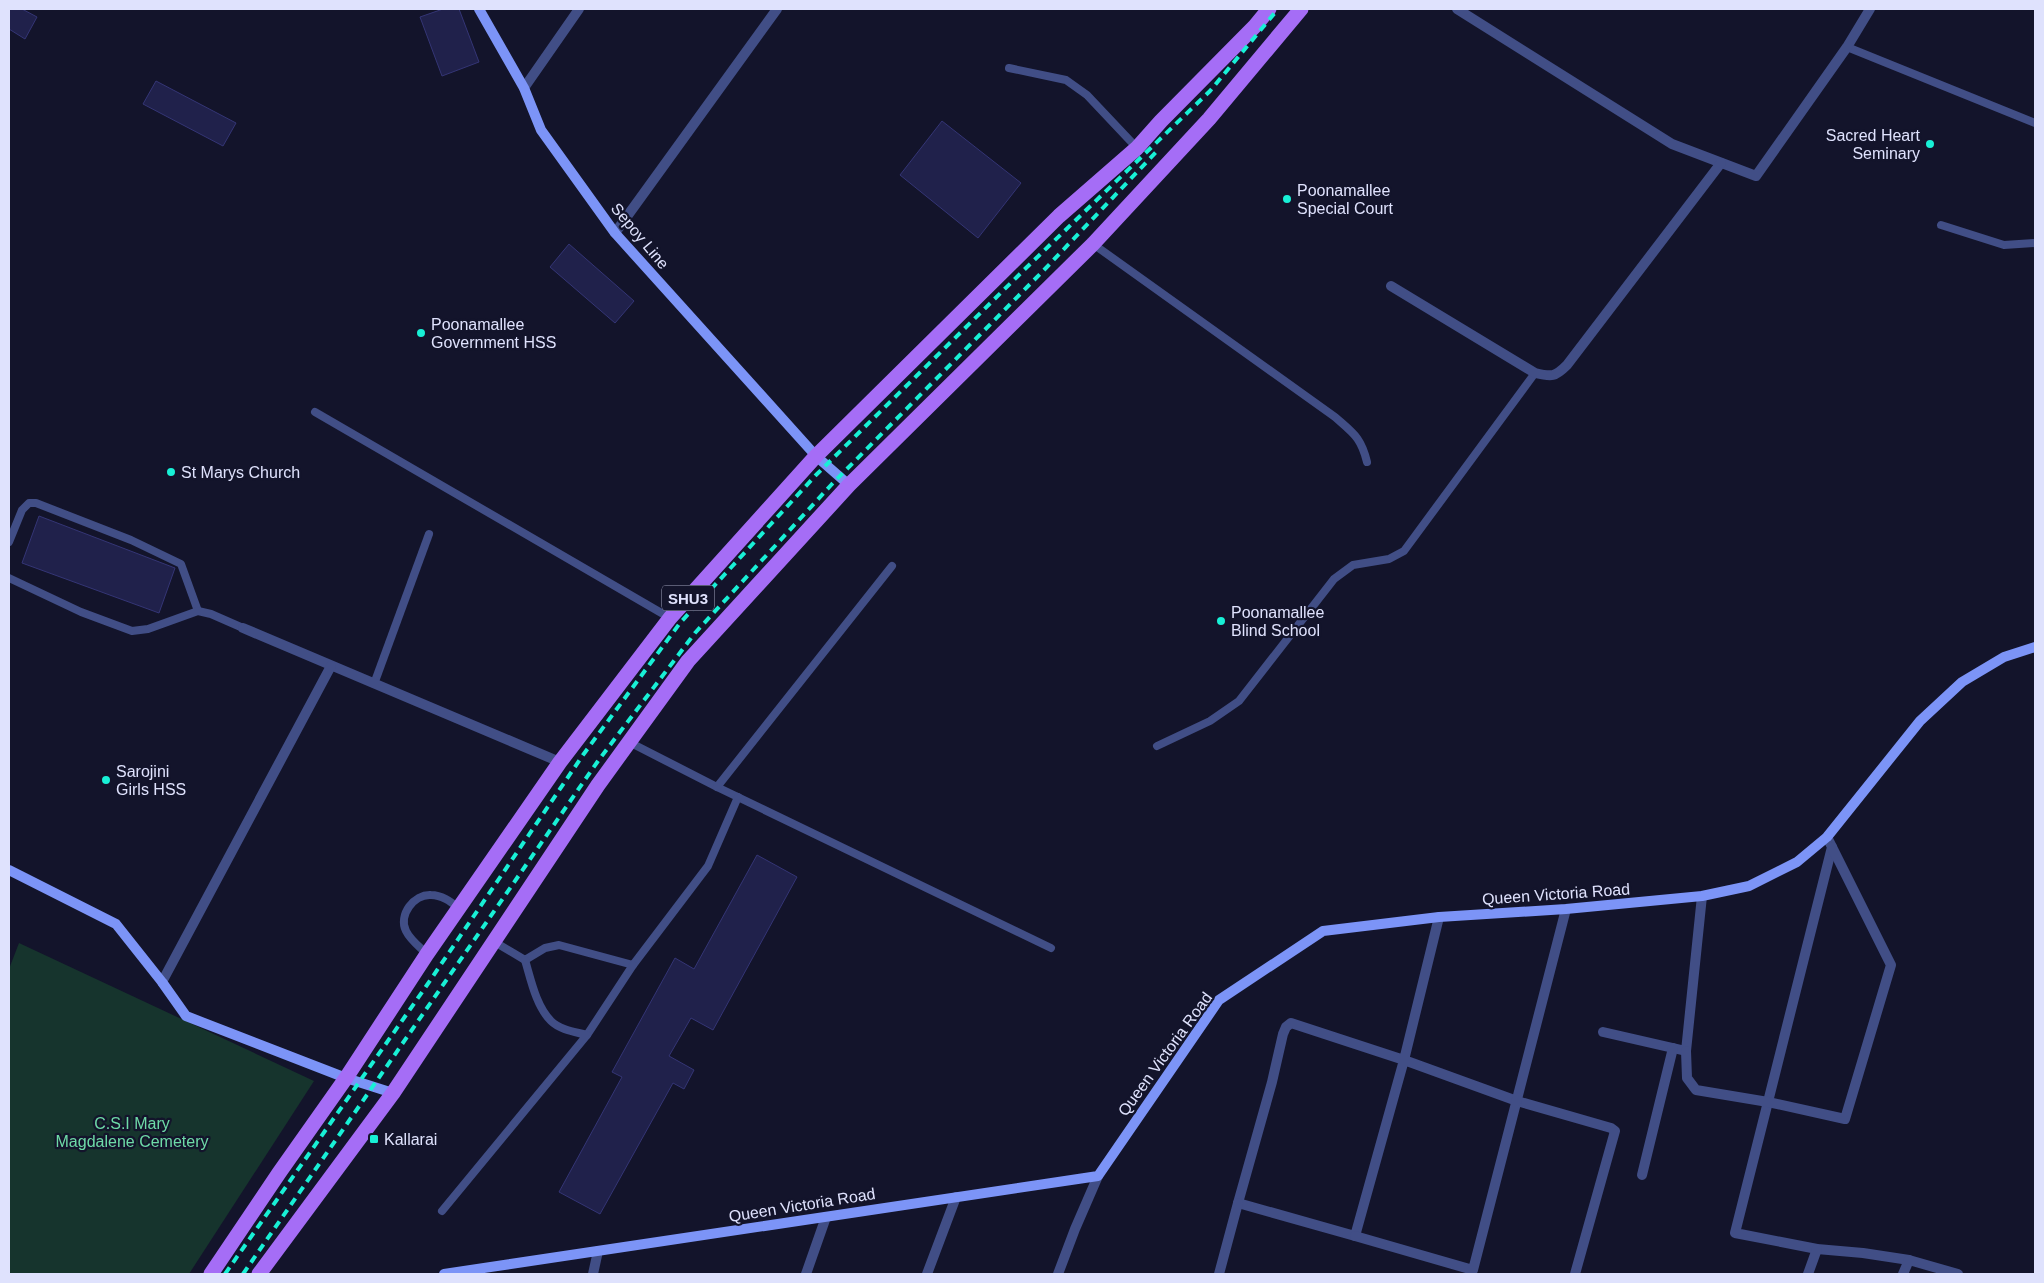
<svg xmlns="http://www.w3.org/2000/svg" width="2044" height="1283" viewBox="0 0 2044 1283" font-family="Helvetica,sans-serif">
	<rect width="100%" height="100%" fill="#13142b"/>
	<path fill="#16342d" d="M19 943 314 1081 189 1274H9V969Z"/>
	<g fill="#20214b" stroke="#343575">
		<path d="M9 9H22L37 17 25 39 9 29Z"/>
		<path d="M443 9H459L479 62 442 76 420 17Z"/>
		<path d="M156 81 236 123 223 146 143 104Z"/>
		<path d="M942 121 1021 183 978 238 900 175Z"/>
		<path d="M569 244 634 301 615 323 550 267Z"/>
		<path d="M39 516 175 568 159 613 22 563Z"/>
		<path d="M757 855 797 877 713 1030 691 1018 669 1056 694 1070 684 1089 673 1083 600 1214 559 1192 622 1077 612 1072 675 958 694 969Z"/>
	</g>
	<g fill="none" stroke-linecap="round" stroke-linejoin="round">
		<g stroke="#414e86" stroke-width="8">
			<path d="M1847 47 2035 123"/>
			<path d="M1009 68 1066 80 1087 95 1137 148"/>
			<path d="M1941 225 2004 245 2035 243"/>
			<path d="M1093 244 1335 417C1353 433 1361 437 1367 462"/>
			<path d="M315 412 670 618"/>
			<path d="M9 542 22 510 29 503H36L131 540 181 564 198 611"/>
			<path d="M9 578 81 612 132 631 148 629 198 611 211 614 243 628"/>
			<path d="M374 684 429 534"/>
			<path d="M629 742 717 787 1051 948"/>
			<path d="M1157 746 1210 721 1239 701 1334 579 1353 565 1389 559 1404 551 1535 373"/>
			<path d="M717 787 892 566"/>
			<path d="M493 941 525 960 545 948 559 945 633 965 708 866 738 797"/>
			<path d="M427 954C420 947 411 941 406 931 398 915 414 894 431 895 442 895 451 902 459 908"/>
			<path d="M587 1035 633 965"/>
			<path d="M442 1211 587 1035C576 1032 560 1030 551 1021 536 1006 531 980 525 960"/>
		</g>
		<g stroke="#414e86" stroke-width="10">
			<path d="M1457 9 1672 144 1756 176 1847 47 1870 9"/>
			<path d="M524 88 579 9"/>
			<path d="M615 233 777 9"/>
			<path d="M1391 286 1535 373C1552 377 1555 377 1567 365L1721 163"/>
			<path d="M243 628 560 762"/>
			<path d="M1827 837 1832 847 1735 1233 1817 1249 1863 1253 1909 1260"/>
			<path d="M1439 917 1404 1060 1355 1236 1238 1203 1272 1082 1283 1034 1286 1027 1291 1023 1404 1060 1517 1101 1611 1128 1615 1131 1575 1274"/>
			<path d="M162 982 331 666"/>
			<path d="M1603 1032 1686 1051 1702 896"/>
			<path d="M1686 1051 1687 1078 1696 1090 1768 1102 1845 1119 1891 965 1832 847"/>
			<path d="M1642 1175 1673 1048"/>
			<path d="M1355 1236 1473 1270 1566 909"/>
			<path d="M593 1274 598 1251"/>
			<path d="M806 1274 826 1217"/>
			<path d="M927 1274 956 1197"/>
			<path d="M1058 1274 1075 1229 1098 1176"/>
			<path d="M1219 1274 1238 1203"/>
			<path d="M1808 1274 1817 1249"/>
			<path d="M1903 1274 1909 1260 1958 1274"/>
		</g>
		<g stroke="#7c94f7" stroke-width="10">
			<path d="M479 9 524 88 541 130 615 233 816 456 849 485"/>
			<path d="M9 870 116 924 162 982 186 1016 346 1078 393 1093"/>
			<path d="M444 1274 1098 1176 1219 1000 1323 931 1439 917 1566 909 1702 896 1749 886 1797 862 1827 837 1920 721 1962 682 2004 657 2035 647"/>
		</g>
		<g stroke="#a56df6" stroke-width="15">
			<path d="M211 1274 279 1173 346 1078 427 954 560 762 670 618 816 456 1059 216 1137 148 1161 121 1255 26 1269 9"/>
			<path d="M259 1274 393 1093 598 785 688 661 849 485 1093 244 1209 119 1301 9"/>
		</g>
		<g stroke="#18f0d6" stroke-width="4" stroke-dasharray="8 6" stroke-linecap="butt">
			<path d="M225 1274 427 985 583 755 680 623 816 475 1026 268 1210 91 1278 9"/>
			<path d="M243 1274 598 761 695 633 832 484 1044 270 1158 150"/>
		</g>
	</g>
	<g fill="#18f0d6" stroke="#13142b" stroke-width="2">
		<circle cx="1930" cy="144" r="5"/>
		<circle cx="1287" cy="199" r="5"/>
		<circle cx="421" cy="333" r="5"/>
		<circle cx="171" cy="472" r="5"/>
		<circle cx="1221" cy="621" r="5"/>
		<circle cx="106" cy="780" r="5"/>
		<rect x="369" y="1134" width="10" height="10" rx="2.5"/>
	</g>
	<g text-anchor="middle" dominant-baseline="central" stroke-width="4.5" stroke-linejoin="round" paint-order="stroke">
		<rect fill="#13142b" stroke="#a2a4be" stroke-width="1" x="662" y="585.5" width="52" height="25" rx="4"/>
		<g font-size="15" font-weight="bold" fill="#dfe2fd">
			<text x="688" y="598">SHU3</text>
		</g>
		<g font-size="16" fill="#dfe2fd" stroke="#13142b" text-anchor="start">
			<text x="1920" y="135" text-anchor="end">Sacred Heart<tspan x="1920" dy="18">Seminary</tspan></text>
			<text x="1297" y="190">Poonamallee<tspan x="1297" dy="18">Special Court</tspan></text>
			<text x="431" y="324">Poonamallee<tspan x="431" dy="18">Government HSS</tspan></text>
			<text x="181" y="472">St Marys Church</text>
			<text x="1231" y="612">Poonamallee<tspan x="1231" dy="18">Blind School</tspan></text>
			<text x="116" y="771">Sarojini<tspan x="116" dy="18">Girls HSS</tspan></text>
			<text x="384" y="1139">Kallarai</text>
		</g>
		<g font-size="16" fill="#dfe2fd" stroke="#13142b">
			<text transform="translate(640 236) rotate(50)">Sepoy Line</text>
			<text transform="translate(1556 894) rotate(-4)">Queen Victoria Road</text>
			<text transform="translate(1165 1054) rotate(-54)">Queen Victoria Road</text>
			<text transform="translate(802 1205) rotate(-9)">Queen Victoria Road</text>
		</g>
		<g font-size="16" fill="#6edaa7" stroke="#13142b">
			<text x="132" y="1123">C.S.I Mary<tspan x="132" dy="18">Magdalene Cemetery</tspan></text>
		</g>
	</g>
	<rect width="2044" height="1283" fill="none" stroke="#dfe2fd" stroke-width="20"/>
</svg>
